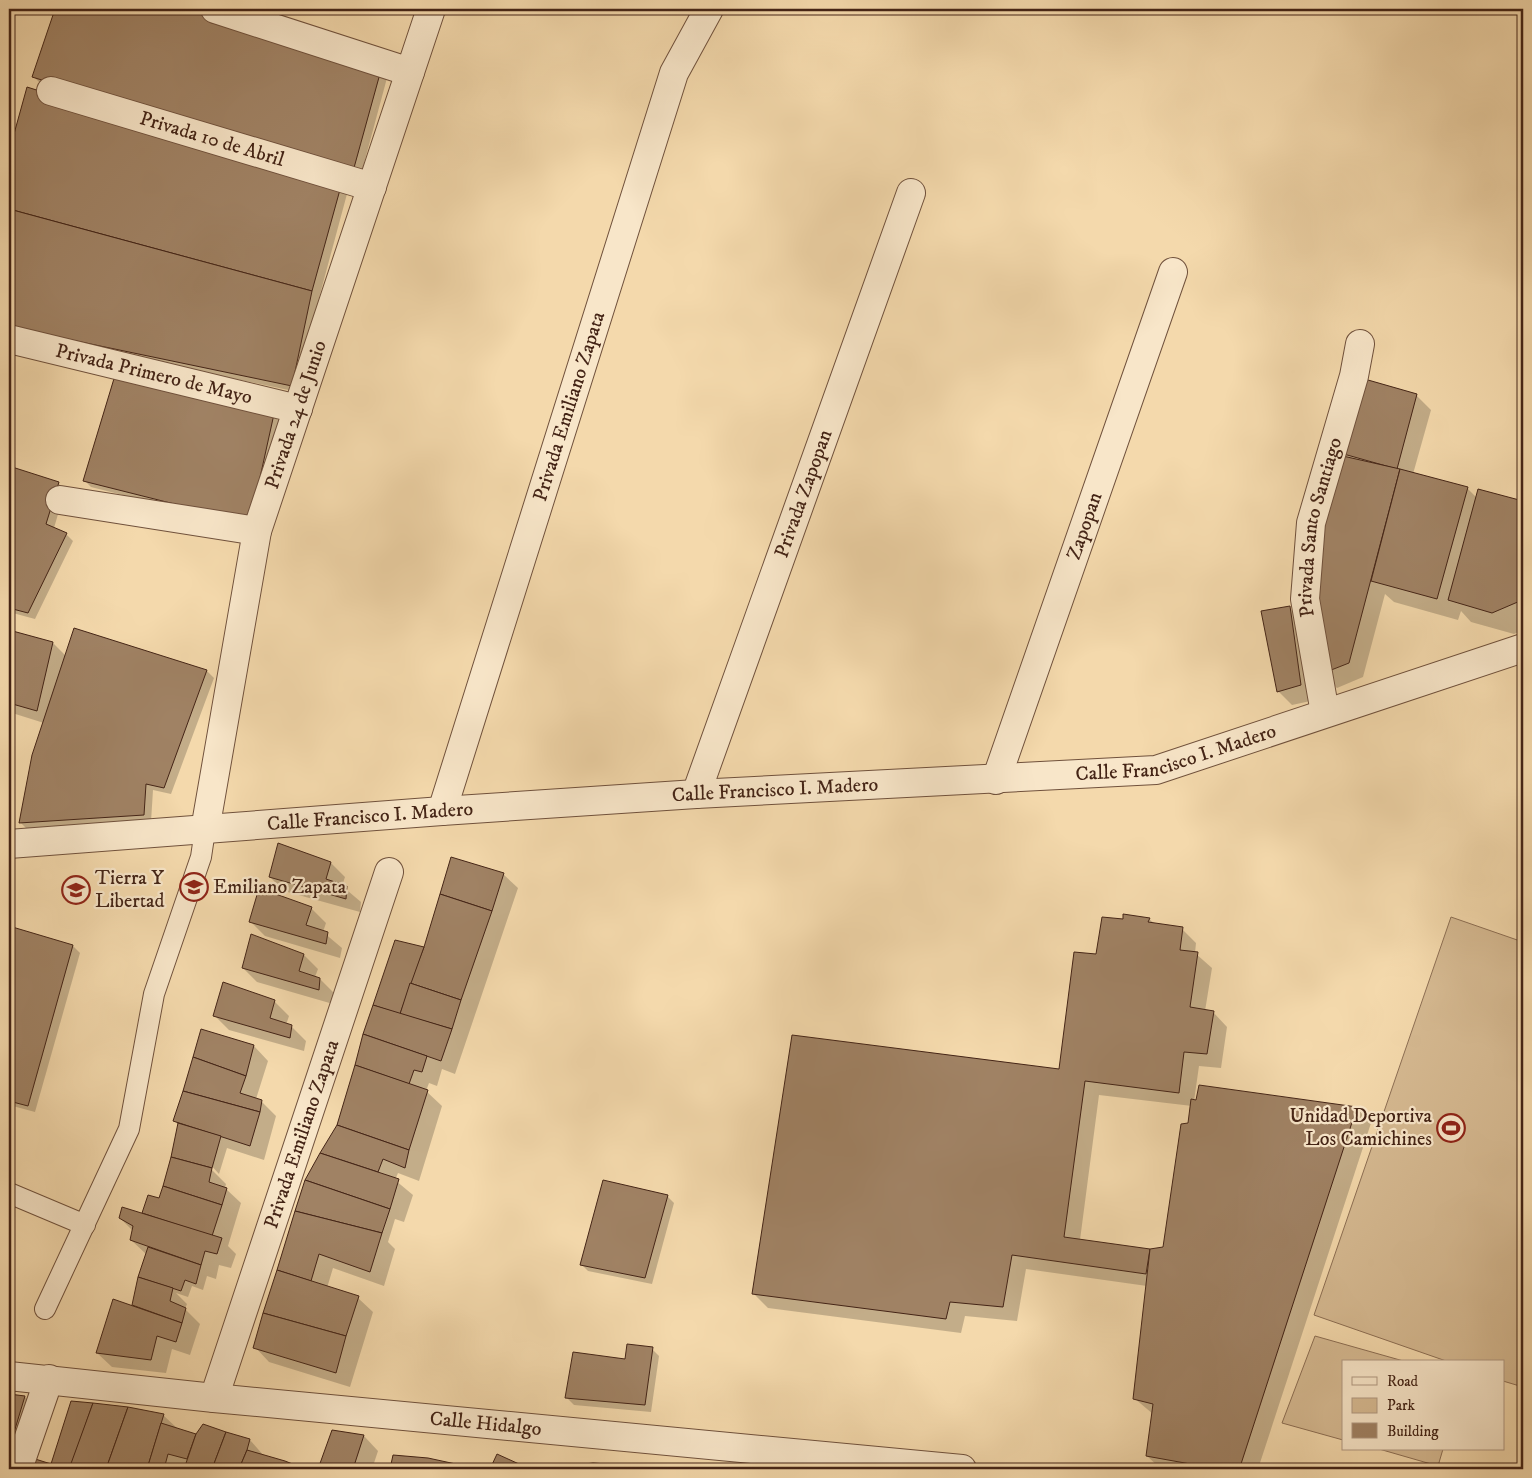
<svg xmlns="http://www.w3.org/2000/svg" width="1532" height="1478" viewBox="0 0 1532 1478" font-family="'IM FELL DW Pica',serif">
	<rect width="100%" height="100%" fill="#f4d9ac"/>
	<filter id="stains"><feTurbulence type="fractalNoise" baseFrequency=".004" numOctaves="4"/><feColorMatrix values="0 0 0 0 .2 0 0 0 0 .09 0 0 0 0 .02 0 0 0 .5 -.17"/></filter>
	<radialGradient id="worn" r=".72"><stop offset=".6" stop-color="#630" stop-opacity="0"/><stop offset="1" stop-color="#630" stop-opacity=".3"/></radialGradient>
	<g fill="#d6ba92" stroke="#8d6f54">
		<path d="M1451 917 1523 942V1387L1503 1381V1362H1449L1314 1315Z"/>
		<path d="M1315 1336 1407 1362H1343V1440L1282 1423Z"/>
		<path d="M1379 1449H1443L1438 1466Z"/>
	</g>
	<g fill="#0003" fill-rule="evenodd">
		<path d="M56 9H180L380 72 387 78 359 182 41 84 34 77Z"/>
		<path d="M28 89 340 187 347 194 319 298 298 392 9 332V156Z"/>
		<path d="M1416 395 1431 410 1413 474 1467 488 1477 498 1479 491 1523 503V630L1514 634 1471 622 1461 611 1458 620 1394 602 1385 594 1363 677 1337 688 1322 674 1335 455Z"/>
		<path d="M273 415 280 422 257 529 91 487 84 480Z"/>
		<path d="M9 467 58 483 65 490 54 528 66 534 73 541 35 619 9 612Z"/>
		<path d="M1289 607 1304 622 1315 700 1292 705 1278 691Z"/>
		<path d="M75 629 207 671 214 678 171 794 153 790 151 822 27 829 20 822 44 723 9 712V631L53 643 66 656Z"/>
		<path d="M279 844 331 863 345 877 342 886 361 902 360 912 284 891 270 877Z"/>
		<path d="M503 874 518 888 455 1074 442 1069 437 1086 429 1083 426 1091 442 1106 419 1181 398 1173 395 1180 413 1195 404 1222 395 1219 388 1242 395 1249 384 1286 333 1268 327 1288 358 1298 373 1312 350 1387 269 1362 255 1347 306 1181 338 1125 426 949Z"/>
		<path d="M311 908 326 923 323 932 342 948 340 958 265 936 251 922Z"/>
		<path d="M1149 919 1155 924 1182 929 1196 943 1195 953 1212 968 1205 1011 1213 1012 1227 1027 1221 1068 1199 1066 1194 1101H1197L1200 1086 1357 1108 1371 1123 1258 1469H1161L1147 1456 1153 1414 1134 1398 1147 1286 1026 1269 1017 1321 965 1316 961 1333 768 1308 753 1293 1060 1071 1097 955 1124 920ZM1099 1095 1192 1106 1164 1248 1150 1250 1080 1240Z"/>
		<path d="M9 928 73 946 80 953 35 1112 9 1105Z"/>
		<path d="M304 955 318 969 315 977 320 979 334 993 333 1004 257 982 243 968Z"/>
		<path d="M224 983 275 1002 289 1016 286 1025 291 1026 306 1041 304 1051 229 1030 214 1015Z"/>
		<path d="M202 1030 254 1046 268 1061 256 1099 261 1101 276 1116 264 1160 227 1148 219 1174 209 1163 207 1165 226 1184 225 1188 241 1203 228 1246 236 1254 231 1268 219 1265 216 1279 207 1276 203 1290 192 1286 188 1297 176 1293 187 1304 185 1309 200 1324 190 1355 172 1349 166 1373 112 1367 97 1353 133 1307 146 1254 131 1240 133 1231 120 1218 143 1215 149 1197 160 1200 179 1125 174 1121ZM190 1125 205 1132 190 1128Z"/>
		<path d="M667 1196 674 1203 652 1284 588 1271 581 1264Z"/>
		<path d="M652 1349 659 1356 651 1412 574 1405 567 1398 626 1361Z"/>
		<path d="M9 1395 25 1397 39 1411 9 1464Z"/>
		<path d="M72 1402 163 1415 178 1429 197 1436 250 1440 264 1456 301 1469H26L52 1465Z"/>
		<path d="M333 1431 364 1436 378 1451 372 1469H320Z"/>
		<path d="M394 1457 464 1467 466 1469H392Z"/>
		<path d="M593 1465 650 1469H651H555Z"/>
	</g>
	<g fill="#a08264" stroke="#442416">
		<path d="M55 9H184L381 70 352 175 32 77Z"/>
		<path d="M27 87 341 186 312 291 9 209V152Z"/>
		<path d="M9 209 312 291 292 386 9 327Z"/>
		<path d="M116 372 274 414 250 523 83 481Z"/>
		<path d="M1354 376 1417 394 1397 469 1333 451Z"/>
		<path d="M1334 454 1400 469 1349 663 1321 674 1315 548Z"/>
		<path d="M9 466 59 482 46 524 67 533 28 613 9 608Z"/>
		<path d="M1400 469 1468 487 1437 599 1371 581Z"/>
		<path d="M1478 489 1523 501V590L1520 601 1492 613 1448 600Z"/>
		<path d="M1290 606 1301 685 1277 692 1261 611Z"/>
		<path d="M74 628 207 670 164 788 146 784 144 815 19 823 32 755Z"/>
		<path d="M9 630 53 642 37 711 9 703Z"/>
		<path d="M278 843 331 862 326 879 347 886 346 899 269 877Z"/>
		<path d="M451 857 504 873 492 911 440 894Z"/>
		<path d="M259 888 312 907 306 925 328 932 326 944 249 922Z"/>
		<path d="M440 894 492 911 461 1000 410 983 424 947Z"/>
		<path d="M1123 914 1150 918 1148 922 1183 927 1180 950 1198 952 1190 1007 1214 1011 1207 1054 1184 1052 1179 1093 1085 1081 1064 1237 1150 1249 1146 1274 1012 1255 1003 1307 950 1302 946 1319 752 1294 792 1035 1059 1069 1074 952 1096 954 1102 917 1123 919Z"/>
		<path d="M9 926 73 945 28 1106 9 1101Z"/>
		<path d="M251 934 304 954 299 971 320 978 319 990 242 968Z"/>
		<path d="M395 940 424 947 400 1014 373 1005Z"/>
		<path d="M223 982 275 1000 270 1018 292 1025 290 1038 213 1016Z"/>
		<path d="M410 983 461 1000 452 1029 400 1014Z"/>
		<path d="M373 1005 452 1029 441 1061 363 1034Z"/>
		<path d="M201 1029 254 1045 246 1076 193 1057Z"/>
		<path d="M363 1034 427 1056 422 1072 414 1070 409 1084 355 1065Z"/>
		<path d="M193 1057 246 1076 240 1093 262 1100 260 1112 183 1091Z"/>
		<path d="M355 1065 428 1090 409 1150 337 1125Z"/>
		<path d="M1199 1085 1357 1107 1240 1467 1196 1465 1146 1456 1153 1404 1133 1399 1150 1249 1163 1247 1181 1124 1188 1123 1191 1099 1196 1100Z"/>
		<path d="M183 1091 260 1112 250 1146 173 1121Z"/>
		<path d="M178 1123 221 1136 212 1168 171 1157Z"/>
		<path d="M337 1125 409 1150 405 1168 383 1159 378 1172 320 1153Z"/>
		<path d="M320 1153 399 1179 390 1209 305 1180Z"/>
		<path d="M171 1157 212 1168 209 1182 227 1188 222 1205 163 1186Z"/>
		<path d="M305 1180 390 1209 382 1233 295 1211Z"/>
		<path d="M603 1180 668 1195 645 1278 580 1265Z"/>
		<path d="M163 1186 222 1205 212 1236 142 1213 148 1195 159 1198Z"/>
		<path d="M122 1207 222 1238 217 1254 205 1251 201 1265 130 1240 133 1226 119 1218Z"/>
		<path d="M295 1211 382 1233 370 1272 319 1254 311 1281 277 1270Z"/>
		<path d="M148 1247 201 1265 196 1284 185 1280 181 1291 138 1277Z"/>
		<path d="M277 1270 359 1296 346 1336 263 1313Z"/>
		<path d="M138 1277 173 1288 170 1301 186 1308 182 1323 132 1305Z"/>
		<path d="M113 1299 182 1323 176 1342 157 1336 151 1360 96 1353Z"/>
		<path d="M263 1313 346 1336 336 1373 253 1348Z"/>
		<path d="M627 1344 653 1347 645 1405 565 1398 573 1352 625 1359Z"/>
		<path d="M9 1394 25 1396 9 1449Z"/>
		<path d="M71 1401 93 1403 70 1469 51 1464Z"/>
		<path d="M93 1403 128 1407 106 1469H69Z"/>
		<path d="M128 1407 164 1414 147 1469H106Z"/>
		<path d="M161 1423 196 1434 187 1459 168 1454 164 1469H147Z"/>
		<path d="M203 1424 226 1432 212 1469H184L196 1434Z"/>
		<path d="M332 1430 364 1435 353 1469H318Z"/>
		<path d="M226 1432 250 1439 247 1450 239 1469H212Z"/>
		<path d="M247 1450 285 1461 305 1469H239Z"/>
		<path d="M497 1454 530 1469H490Z"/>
		<path d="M393 1455 428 1458 465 1466 464 1469H390Z"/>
		<path d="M29 1457 51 1464 70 1469H24Z"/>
		<path d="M593 1463 650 1467V1469H591Z"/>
		<path d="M593 1463 591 1469H545Z"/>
	</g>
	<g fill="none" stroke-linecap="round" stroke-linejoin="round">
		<defs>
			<g id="service">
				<path d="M9 1193 85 1225"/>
				<path d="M45 1309 129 1129 154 994 201 857 205 830"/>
			</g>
			<g id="minor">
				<path d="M215 9 410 72"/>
				<path id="s1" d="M51 91 372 187"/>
				<path id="s2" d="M9 339 298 409"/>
				<path d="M60 500 257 531"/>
				<path id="s3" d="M1325 713 1305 599 1311 523 1354 376 1360 344"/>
				<path id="s4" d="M996 780 1173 272"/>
				<path id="s5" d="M696 794 911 193"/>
				<path id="s6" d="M442 811 674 73 709 9"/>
				<path id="s7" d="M205 830 257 531 431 9"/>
				<path id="s8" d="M9 844 442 811 696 794 1156 770 1523 648"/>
				<path id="s9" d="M9 1376 214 1398 962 1469"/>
				<path id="s10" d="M214 1398 389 872"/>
				<path d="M18 1469 49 1379"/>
			</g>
		</defs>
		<use href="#service" stroke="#70513c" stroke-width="22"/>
		<use href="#minor" stroke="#70513c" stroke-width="30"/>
		<use href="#service" stroke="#f8e6c9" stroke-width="20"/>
		<use href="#minor" stroke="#f8e6c9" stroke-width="28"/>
	</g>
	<defs>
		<symbol id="school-ring" viewBox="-11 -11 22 22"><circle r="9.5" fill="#f8e6c9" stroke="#8f2418" stroke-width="1.5"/><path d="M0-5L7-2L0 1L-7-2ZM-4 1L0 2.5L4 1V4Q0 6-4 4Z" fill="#8f2418"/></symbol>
		<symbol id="stadium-ring" viewBox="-11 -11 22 22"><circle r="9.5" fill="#f8e6c9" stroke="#8f2418" stroke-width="1.5"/><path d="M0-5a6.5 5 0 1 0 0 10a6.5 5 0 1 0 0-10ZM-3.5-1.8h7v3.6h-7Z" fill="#8f2418"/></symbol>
	</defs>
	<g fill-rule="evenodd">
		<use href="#school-ring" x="178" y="871" width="32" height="32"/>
		<use href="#school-ring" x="60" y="874" width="32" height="32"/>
		<use href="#stadium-ring" x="1435" y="1112" width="32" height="32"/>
	</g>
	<g text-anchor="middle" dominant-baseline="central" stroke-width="4.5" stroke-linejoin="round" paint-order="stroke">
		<g font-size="20" fill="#442416" stroke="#f8e6c9">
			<text stroke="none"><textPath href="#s1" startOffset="168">Privada 10 de Abril</textPath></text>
			<text stroke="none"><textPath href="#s2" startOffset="149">Privada Primero de Mayo</textPath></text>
			<text stroke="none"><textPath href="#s6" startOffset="424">Privada Emiliano Zapata</textPath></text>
			<text stroke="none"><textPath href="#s7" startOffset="426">Privada 24 de Junio</textPath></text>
			<text stroke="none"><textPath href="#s5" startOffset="319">Privada Zapopan</textPath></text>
			<text stroke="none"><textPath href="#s4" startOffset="269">Zapopan</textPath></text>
			<text stroke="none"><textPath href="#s3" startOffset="189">Privada Santo Santiago</textPath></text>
			<text stroke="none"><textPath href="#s8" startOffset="1172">Calle Francisco I. Madero</textPath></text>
			<text stroke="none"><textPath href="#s8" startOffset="768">Calle Francisco I. Madero</textPath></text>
			<text stroke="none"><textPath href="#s8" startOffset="362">Calle Francisco I. Madero</textPath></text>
			<text stroke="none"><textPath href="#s10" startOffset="278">Privada Emiliano Zapata</textPath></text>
			<text stroke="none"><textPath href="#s9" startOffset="479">Calle Hidalgo</textPath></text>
		</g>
		<g font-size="20" fill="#442416" stroke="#f8e6c9" text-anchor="start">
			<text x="95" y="878">Tierra Y<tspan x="95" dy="23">Libertad</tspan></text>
			<text x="213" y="887">Emiliano Zapata</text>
			<text x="1432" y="1116" text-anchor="end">Unidad Deportiva<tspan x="1432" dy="23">Los Camichines</tspan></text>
		</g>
	</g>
	<rect width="1532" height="1478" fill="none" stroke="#f4d9ac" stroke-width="30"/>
	<rect x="10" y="10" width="1512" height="1458" fill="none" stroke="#442416" stroke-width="2.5"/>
	<rect x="15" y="15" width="1502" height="1448" fill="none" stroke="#442416"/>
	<rect x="1342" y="1360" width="162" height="90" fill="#f8e6c9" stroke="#b09881"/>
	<rect x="1352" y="1377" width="25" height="8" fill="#f8e6c9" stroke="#b09881"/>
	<text x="1387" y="1386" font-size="15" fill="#442416">Road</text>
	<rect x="1352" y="1398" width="25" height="15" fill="#d6ba92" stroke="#b09881"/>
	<text x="1387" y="1410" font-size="15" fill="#442416">Park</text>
	<rect x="1352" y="1423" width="25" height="15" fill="#a08264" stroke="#b09881"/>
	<text x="1387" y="1436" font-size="15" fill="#442416">Building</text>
	<rect width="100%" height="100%" filter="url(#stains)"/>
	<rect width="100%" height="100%" fill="url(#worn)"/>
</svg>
